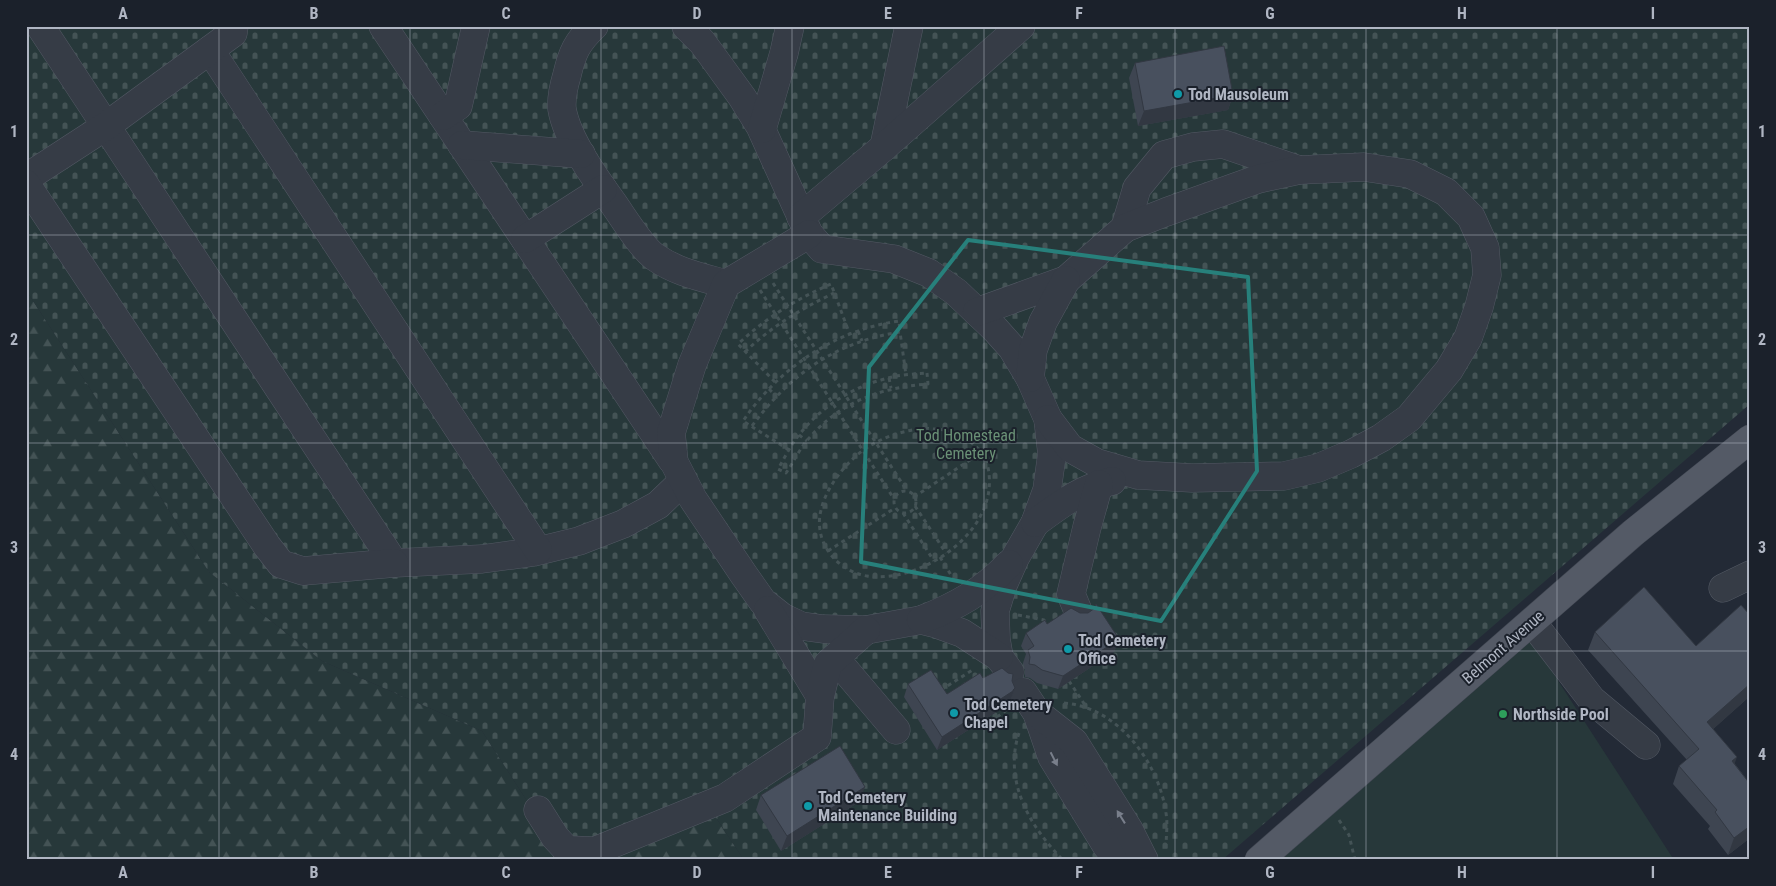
<svg xmlns="http://www.w3.org/2000/svg" width="1776" height="886" viewBox="0 0 1776 886" font-family="'Roboto Condensed',sans-serif">
	<defs>
		<pattern id="forest-firs" width="22" height="20" patternUnits="userSpaceOnUse" patternTransform="scale(1.25)"><rect width="22" height="20" fill="#27383a"/><path d="M5 1l3.5 6h-7zM16 11l3.5 6h-7z" fill="#445355"/></pattern>
		<pattern id="cemetery-stones" width="16" height="16" patternUnits="userSpaceOnUse" patternTransform="scale(1.25)"><rect width="16" height="16" fill="#27383a"/><path d="M2 7V4a2 2 0 0 1 4 0v3zM10 15v-3a2 2 0 0 1 4 0v3z" fill="#445355"/></pattern>
	</defs>
	<rect width="100%" height="100%" fill="#232a36"/>
	<g fill="url(#forest-firs)">
		<path d="M26 290 209 572 322 661 482 731 565 860H26Z"/>
		<path d="M703 798 744 860H586Z"/>
	</g>
	<path fill="url(#cemetery-stones)" d="M26 26H1750V404L1222 860H744L703 798 565 860 482 731 322 661 209 572 26 290Z"/>
	<path fill="#27383a" d="M1524 628 1674 860H1259Z"/>
	<g fill="none" stroke-linecap="round" stroke-linejoin="round">
		<defs>
			<g id="minor">
				<path d="M40 26 394 563 482 559 534 552 579 541 623 524 658 505 683 481"/>
				<path d="M383 26 672 460"/>
				<path d="M594 26C577 42 572 53 567 75 564 85 561 98 562 109 567 139 595 178 613 203 623 217 641 247 655 257 676 272 701 277 726 284"/>
				<path d="M686 26 702 42 713 57 742 97 760 126 809 234 822 249 894 259 929 273 956 292 995 329 1012 348 1030 378 1048 419 1052 454 1047 490 1035 523 1015 558 1003 585 995 611 996 639 999 657 1010 672"/>
				<path d="M210 50 538 550"/>
				<path d="M443 116 458 106 476 26"/>
				<path d="M762 129 784 53 790 26"/>
				<path d="M462 145 581 154"/>
				<path d="M884 147 909 26"/>
				<path d="M26 178 106 126 233 33 234 26"/>
				<path d="M26 184 267 546 281 564 303 571 394 563"/>
				<path d="M801 217 884 147 1021 26"/>
				<path d="M1125 228 1137 188 1164 155 1193 147 1223 144 1299 170"/>
				<path d="M809 234 726 284 692 365 671 433 674 462 693 499 744 575 763 602 782 617 801 626 823 629 866 630 921 620 937 624 962 633 999 657"/>
				<path d="M525 239 603 189"/>
				<path d="M977 312 1066 280 1125 228 1166 212 1258 179 1299 170 1364 167 1410 174 1446 192 1471 217 1485 248 1487 275 1479 307 1468 338 1449 370 1409 418 1381 438 1351 454 1318 468 1284 476 1192 478 1138 475 1097 463 1070 448 1048 419"/>
				<path d="M1030 378 1033 350 1043 322 1066 280"/>
				<path d="M1035 523C1061 504 1080 489 1112 481"/>
				<path d="M1723 588 1750 575"/>
				<path d="M768 610 820 696"/>
				<path d="M1078 611 1071 594 1087 527 1099 484"/>
				<path d="M921 620C957 606 982 592 1009 564"/>
				<path d="M1532 622 1592 700 1646 745"/>
				<path d="M835 658 896 730"/>
				<path d="M1023 692 1037 713 1052 757 1106 845 1118 860"/>
				<path d="M1037 713 1074 742 1129 830 1144 860"/>
				<path d="M538 810 555 837 567 850 595 851 725 798 817 737 820 696 828 664 866 630"/>
			</g>
			<path id="major" d="M1259 860 1633 533 1750 439"/>
		</defs>
		<use href="#minor" stroke="#535964" stroke-width="29"/>
		<use href="#major" stroke="#3f4550" stroke-width="29"/>
		<g stroke="#445356" stroke-width="3" stroke-dasharray="4 4" stroke-linecap="butt">
			<path d="M773 283 907 491"/>
			<path d="M760 290 894 499"/>
			<path d="M858 331 862 341"/>
			<path d="M745 352C772 326 801 309 834 293"/>
			<path d="M927 373 928 384C878 388 837 403 805 443 798 452 793 463 786 473L778 469C784 459 789 448 796 439 816 411 848 389 881 380 896 375 912 374 927 373Z"/>
			<path d="M889 378 891 388"/>
			<path d="M775 382 738 344C766 318 796 299 831 284L850 335"/>
			<path d="M769 389 776 396"/>
			<path d="M752 426C790 374 836 342 900 332L906 375"/>
			<path d="M925 428C931 429 938 429 944 430 955 431 966 438 974 445 984 452 988 463 989 474 996 533 921 584 867 576 836 571 813 541 821 510 826 488 844 465 862 451 882 437 901 431 925 428Z"/>
			<path d="M799 435 807 441"/>
			<path d="M789 450 743 421C779 368 835 330 899 321L900 332"/>
			<circle cx="905" cy="502" r="11"/>
			<path d="M914 497 982 452"/>
			<path d="M915 506 946 553"/>
			<path d="M903 513 934 561"/>
			<path d="M828 551 895 508"/>
			<path d="M940 557 954 580"/>
			<path d="M1018 615 1044 620 1046 624"/>
			<path d="M1069 681 1087 708"/>
			<path d="M941 690 974 669"/>
			<path d="M1064 703C1118 707 1159 763 1166 813 1168 825 1166 836 1166 848"/>
			<path d="M997 717 1008 709"/>
			<path d="M1019 733C1003 781 1030 827 1063 860"/>
			<path d="M1339 820 1349 835 1355 860"/>
		</g>
		<use href="#minor" stroke="#363c46" stroke-width="28"/>
		<use href="#major" stroke="#545a66" stroke-width="28"/>
	</g>
	<g fill="#3e4551">
		<path d="M1135 63 1233 95 1228 110 1138 126 1129 78Z"/>
		<path d="M1750 615V696L1713 729 1735 764 1750 784V838L1728 855 1708 829 1710 826 1673 784 1679 766 1687 760 1588 650 1595 632 1696 646Z"/>
		<path d="M1047 624 1119 639 1114 652 1058 689 1037 683 1030 678 1025 677V670L1023 663 1026 654 1021 646 1026 633Z"/>
		<path d="M1008 673 1012 681 1015 688 1009 704 937 750 904 697 908 684 947 694 983 678Z"/>
		<path d="M761 795 859 802 781 851 756 810Z"/>
	</g>
	<g fill="#323842">
		<path d="M1233 95 1228 110 1138 126 1144 111Z"/>
		<path d="M1119 639 1114 652 1058 689 1063 676Z"/>
		<path d="M1750 684V696L1701 740 1707 722Z"/>
		<path d="M1015 688 1009 704 937 750 942 737Z"/>
		<path d="M1737 757 1731 774 1732 761Z"/>
		<path d="M865 787 859 802 781 851 787 836Z"/>
		<path d="M1750 826V838L1728 855 1734 838Z"/>
	</g>
	<g fill="#48505e" stroke="#323842">
		<path d="M1224 46 1233 95 1144 111 1135 63Z"/>
		<path d="M1644 587 1696 646 1741 605 1750 615V684L1707 722 1737 757 1732 761 1750 784V826L1734 838 1715 812 1717 810 1679 766 1699 749 1595 632Z"/>
		<path d="M1096 604 1119 639 1063 676 1042 670 1035 665 1029 664 1030 657 1028 650 1034 646 1026 633 1045 620 1047 624 1071 608 1080 613H1088L1095 608Z"/>
		<path d="M1002 668 1008 673 1013 674 1012 681 1015 688 1013 690V691L942 737 908 684 931 670 947 694 980 673 983 678Z"/>
		<path d="M840 746 865 787 787 836 761 795Z"/>
	</g>
	<defs><path id="oneway-solid" d="M-6-.8H1V-3.2L6.5 0L1 3.2V.8H-6Z" transform="scale(1.25)"/></defs>
	<g fill="#797f8b">
		<use href="#oneway-solid" transform="translate(1054 759) rotate(63)"/>
		<use href="#oneway-solid" transform="translate(1121 817) rotate(-122)"/>
	</g>
	<path fill="none" stroke="#27807b" stroke-width="4" stroke-linejoin="round" d="M968 240 1248 277 1257 471 1161 621 861 562 869 367Z"/>
	<path fill="none" stroke="#b0b6c3" stroke-width="1" stroke-opacity="0.55" d="M219 26V860M410 26V860M601 26V860M792 26V860M984 26V860M1175 26V860M1366 26V860M1557 26V860M26 235H1750M26 443H1750M26 651H1750"/>
	<g fill="#0f9aa8" stroke="#1b212b" stroke-width="2">
		<circle cx="1178" cy="94" r="5"/>
		<circle cx="1068" cy="649" r="5"/>
		<circle cx="954" cy="713" r="5"/>
		<circle cx="808" cy="806" r="5"/>
	</g>
	<circle fill="#2e9e5b" stroke="#1b212b" stroke-width="2" cx="1503" cy="714" r="5"/>
	<g text-anchor="middle" dominant-baseline="central" stroke-width="4" stroke-linejoin="round" paint-order="stroke">
		<g font-size="16" font-weight="bold" fill="#b0b6c3" stroke="#1b212b" text-anchor="start">
			<text x="1188" y="94">Tod Mausoleum</text>
			<text x="1078" y="640">Tod Cemetery<tspan x="1078" dy="18">Office</tspan></text>
			<text x="964" y="704">Tod Cemetery<tspan x="964" dy="18">Chapel</tspan></text>
			<text x="1513" y="714">Northside Pool</text>
			<text x="818" y="797">Tod Cemetery<tspan x="818" dy="18">Maintenance Building</tspan></text>
		</g>
		<g font-size="16" fill="#6a9176" stroke="#1b212b">
			<text x="966" y="435">Tod Homestead<tspan x="966" dy="18">Cemetery</tspan></text>
		</g>
		<g font-size="16" fill="#b0b6c3" stroke="#1b212b">
			<text transform="translate(1503 647) rotate(-41)">Belmont Avenue</text>
		</g>
	</g>
	<rect width="1776" height="886" fill="none" stroke="#1b212b" stroke-width="55"/>
	<rect x="28" y="28" width="1720" height="830" fill="none" stroke="#b0b6c3" stroke-width="2"/>
	<g font-size="16" text-anchor="middle" font-weight="bold" fill="#b0b6c3">
		<text x="123" y="19">A</text>
		<text x="314" y="19">B</text>
		<text x="506" y="19">C</text>
		<text x="697" y="19">D</text>
		<text x="888" y="19">E</text>
		<text x="1079" y="19">F</text>
		<text x="1270" y="19">G</text>
		<text x="1462" y="19">H</text>
		<text x="1653" y="19">I</text>
		<text x="14" y="137">1</text>
		<text x="1762" y="137">1</text>
		<text x="14" y="345">2</text>
		<text x="1762" y="345">2</text>
		<text x="14" y="553">3</text>
		<text x="1762" y="553">3</text>
		<text x="14" y="760">4</text>
		<text x="1762" y="760">4</text>
		<text x="123" y="878">A</text>
		<text x="314" y="878">B</text>
		<text x="506" y="878">C</text>
		<text x="697" y="878">D</text>
		<text x="888" y="878">E</text>
		<text x="1079" y="878">F</text>
		<text x="1270" y="878">G</text>
		<text x="1462" y="878">H</text>
		<text x="1653" y="878">I</text>
	</g>
</svg>
